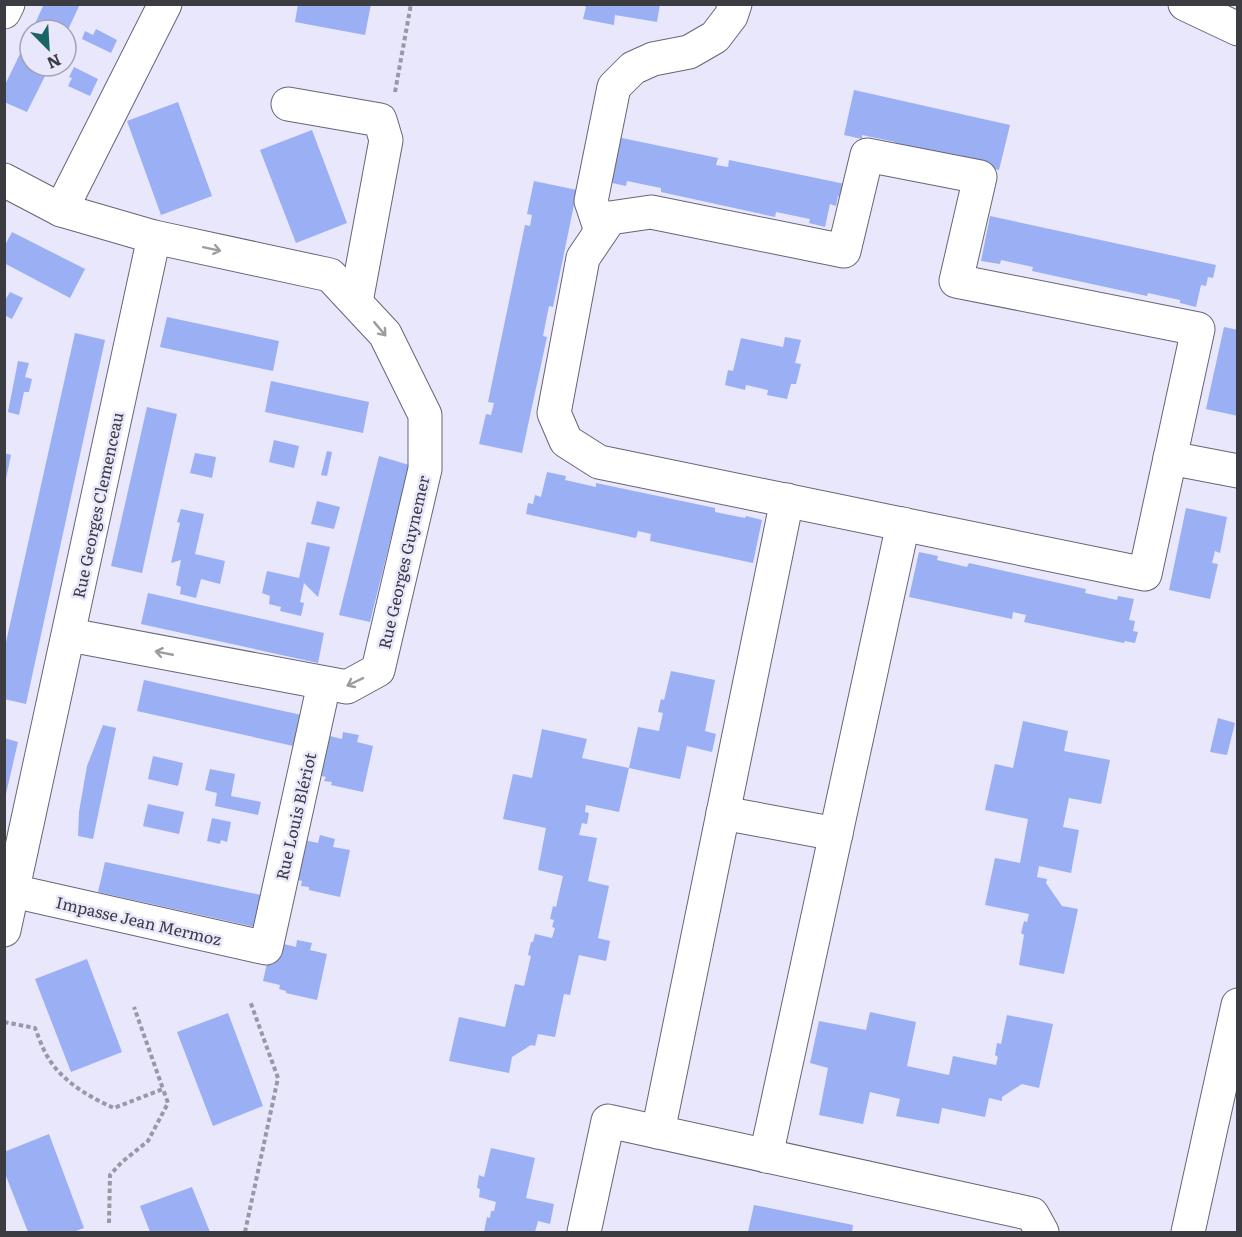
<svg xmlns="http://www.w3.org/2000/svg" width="1242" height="1237" viewBox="0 0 1242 1237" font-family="Literata,serif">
	<rect width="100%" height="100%" fill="#e9e7fb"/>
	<g fill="#9aaff4">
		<path d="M44 4H80L66 34V30H32Z"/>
		<path d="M298 4H371L365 35 295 22Z"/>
		<path d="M581 4H660L657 22 615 15 614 25 583 19 586 7Z"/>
		<path d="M96 29 117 40 111 53 82 39 85 31 93 35Z"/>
		<path d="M30 33V66H50L27 112 4 102V87Z"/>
		<path d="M74 67 98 79 90 96 68 86 72 78 69 77Z"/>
		<path d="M854 90 1010 125 999 170 895 147V142L862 135V139L844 135Z"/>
		<path d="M178 102 212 196 161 215 127 121Z"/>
		<path d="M312 130 347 223 296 243 260 150Z"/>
		<path d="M617 137 718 158 716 165 728 167 729 160 845 184 842 197 838 196 836 206 830 204 825 227 809 223 810 219 776 212 775 217 661 192V188L627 181 626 186 608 182Z"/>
		<path d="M534 181 577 190 553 307 549 306 543 336 547 337 522 453 479 444 486 414 491 415 494 403 488 402 525 225 530 226 532 215 527 214Z"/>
		<path d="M990 216 1216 265 1213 278 1208 277 1206 286 1201 285 1196 307 1180 303V300L1148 293 1147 296 1032 271 1033 267 1001 260 1000 264 981 261Z"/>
		<path d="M12 232 85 269 70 298 4 263V247Z"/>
		<path d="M10 292 23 298 12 319 4 315V302Z"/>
		<path d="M167 317 279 341 273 371 160 347Z"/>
		<path d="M1224 327 1238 330V416L1206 409Z"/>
		<path d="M75 333 105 340 26 704 4 699V651Z"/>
		<path d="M785 337 801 340 795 363 801 364 796 384H791L787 399 767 395 768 390 746 385 745 390 725 385 728 370 733 371 741 338 783 347Z"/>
		<path d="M18 361 29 363 25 377 32 379 29 392H24L19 415 8 412Z"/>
		<path d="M271 381 369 402 363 433 265 412Z"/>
		<path d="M147 407 177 414 142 573 111 566Z"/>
		<path d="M274 440 299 446 294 468 269 462Z"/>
		<path d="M327 451 332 452 327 476 321 475Z"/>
		<path d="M4 453 11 455 6 479H4Z"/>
		<path d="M195 453 216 457 212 478 190 473Z"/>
		<path d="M379 456 409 465 370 622 339 615Z"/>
		<path d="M547 472 566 476 565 480 596 487V483L715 508V512L745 518 746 516 762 520 753 563 650 541 651 534 638 531 636 538 526 514 528 503 533 504 535 495 541 497Z"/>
		<path d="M317 501 340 507 334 529 311 524Z"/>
		<path d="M1186 508 1227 517 1220 553 1215 551 1212 563 1218 564 1210 599 1169 590Z"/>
		<path d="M181 509 204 514 195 554 225 561 220 584 201 579 196 598 180 594 181 587 176 585 181 560 171 563 180 523 177 522Z"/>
		<path d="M307 542 330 547 318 597 304 583 300 602 304 603 301 616 280 611 281 607 269 604 270 596 262 593 267 571 299 578Z"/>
		<path d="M919 552 938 556 937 560 967 567 969 563 1086 589 1085 593 1117 600 1118 596 1134 599 1129 620 1135 621 1133 631 1138 632 1135 643 1125 641 1124 643 1024 622 1026 615 1013 612 1012 619 909 597Z"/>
		<path d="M148 593 324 633 318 663 141 624Z"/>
		<path d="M671 671 715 680 705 731 716 734 712 752 687 746 680 779 629 768 638 727 659 731 663 713 658 712 661 699 664 700Z"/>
		<path d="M144 680 306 716 298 747 137 711Z"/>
		<path d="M1218 718 1235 723 1227 755 1210 752Z"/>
		<path d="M1023 721 1068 731 1064 751 1110 760 1101 804 1069 798 1063 827 1079 830 1071 873 1039 866 1037 877 1047 879 1046 883 1062 906 1078 909 1064 974 1019 965 1024 935 1021 933 1024 921 1027 922 1029 914 985 905 995 858 1020 863 1028 819 985 810 995 764 1013 768Z"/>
		<path d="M103 725 116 728 93 839 78 836 79 812 87 766Z"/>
		<path d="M542 729 587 739 582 758 629 768 619 812 586 805 585 812 589 813 587 824 582 823 579 835 597 838 588 881 609 886 598 938 610 941 606 961 579 955 570 995 564 994 555 1037 538 1034 535 1046 531 1045 512 1057 509 1073 449 1061 459 1017 505 1027 515 984 524 986 531 956 528 955 531 942H533L535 934 552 938 555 928 552 927 554 920 550 919 553 906 556 907 563 876 538 870 546 828 503 819 513 774 532 778Z"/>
		<path d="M343 732 359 735 357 742 373 746 363 792 331 785 332 782 324 781 326 777 309 773 318 733 342 739Z"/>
		<path d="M4 738 18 742 5 798H4Z"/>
		<path d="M153 756 183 763 178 786 148 779Z"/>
		<path d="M210 769 235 774 231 796 261 802 258 815 215 806 217 793 205 790Z"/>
		<path d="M148 804 184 812 179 834 143 826Z"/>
		<path d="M212 818 231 822 227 842 221 840 220 844 207 841Z"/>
		<path d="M320 835 335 839 333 847 350 850 340 897 309 890V887L301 886 302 881 286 877 295 838 318 843Z"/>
		<path d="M105 862 266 896 259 928 98 892Z"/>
		<path d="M297 940 312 943 310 950 327 954 317 1000 286 993V991L279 989 280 985 263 981 272 941 296 947Z"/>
		<path d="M87 959 122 1052 71 1072 35 979Z"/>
		<path d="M870 1012 916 1022 907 1066 949 1075 953 1056 996 1065 998 1057 995 1055 997 1043 1001 1044 1007 1015 1053 1024 1039 1088 1022 1084 1002 1097V1101L989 1098 985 1117 942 1108 939 1124 896 1116 900 1099 870 1092 863 1124 819 1115 828 1068 810 1063 819 1021 866 1030Z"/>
		<path d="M228 1013 263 1106 213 1126 177 1032Z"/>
		<path d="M49 1134 84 1228 73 1232H28L4 1171V1152Z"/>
		<path d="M491 1148 535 1158 526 1198 554 1204 550 1224 538 1221 535 1232H484L487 1217 490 1218 491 1211H494L496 1202 479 1197 480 1189 477 1188 479 1175 484 1177Z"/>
		<path d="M192 1187 210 1232H150L140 1206Z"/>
		<path d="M754 1205 853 1225 852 1232H748Z"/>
	</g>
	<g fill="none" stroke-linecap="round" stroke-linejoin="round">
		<defs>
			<g id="minor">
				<path d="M1185 4 1238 29"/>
				<path d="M4 12 8 4"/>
				<path d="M288 104 380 120 386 140 356 302"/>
				<path d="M867 155 980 177 956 281 1198 329 1145 574 599 462 566 441 554 413 583 258 610 218 651 212 844 251Z"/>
				<path d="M4 180 61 210 154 237 4 930"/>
				<path d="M61 210 165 4"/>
				<path d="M601 231 591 201 614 87 633 68 653 59 689 52 715 37 731 16 735 4"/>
				<path d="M1170 458 1238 471"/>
				<path d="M70 635 347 687 378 670 425 469V415L385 334 330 275 154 237"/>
				<path d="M723 813 836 834"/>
				<path d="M13 891 266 948 324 684"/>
				<path d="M658 1132 787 500"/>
				<path d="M766 1156 903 524"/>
				<path d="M584 1232 608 1121 1032 1214 1042 1232"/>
			</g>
			<path id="major" d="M1188 1232 1238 1005"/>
		</defs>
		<use href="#minor" stroke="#676577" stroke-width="35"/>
		<use href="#major" stroke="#676577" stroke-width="35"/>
		<g stroke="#9998a6" stroke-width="4" stroke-dasharray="4.5 3" stroke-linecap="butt">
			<path d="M395 92 411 4"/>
			<path d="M4 1022 35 1028C39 1038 43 1050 49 1059 63 1082 91 1098 114 1108L163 1089 134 1007"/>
			<path d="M109 1223 110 1175 122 1162 148 1141 168 1103 163 1089"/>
			<path d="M245 1232 278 1078 250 1001"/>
		</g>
		<use href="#minor" stroke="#fff" stroke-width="33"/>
		<use href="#major" stroke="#fff" stroke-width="33"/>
	</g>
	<defs><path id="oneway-shaft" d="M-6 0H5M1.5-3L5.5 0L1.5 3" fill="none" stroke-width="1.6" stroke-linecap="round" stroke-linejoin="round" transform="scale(1.5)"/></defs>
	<g stroke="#9d9da0">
		<use href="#oneway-shaft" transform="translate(212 249) rotate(12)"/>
		<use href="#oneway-shaft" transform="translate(380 329) rotate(50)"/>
		<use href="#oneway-shaft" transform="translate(164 653) rotate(-169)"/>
		<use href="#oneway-shaft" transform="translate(355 682) rotate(154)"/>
	</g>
	<g text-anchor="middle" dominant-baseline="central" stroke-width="5" stroke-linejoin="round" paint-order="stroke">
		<g font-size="16" fill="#3b3b42" stroke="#e9e7fb">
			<text transform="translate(97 505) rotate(-78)">Rue Georges Clemenceau</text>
			<text transform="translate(403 562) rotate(-77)">Rue Georges Guynemer</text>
			<text transform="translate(295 816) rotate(-77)">Rue Louis Blériot</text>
			<text transform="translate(139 920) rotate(13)">Impasse Jean Mermoz</text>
		</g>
	</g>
	<rect width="1242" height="1237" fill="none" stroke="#3b3b42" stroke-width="12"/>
	<g transform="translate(48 48) rotate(156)"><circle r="28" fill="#e9e7fb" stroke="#a3a2b1" stroke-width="1.5"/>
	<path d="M0-4.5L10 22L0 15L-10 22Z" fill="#176565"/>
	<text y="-9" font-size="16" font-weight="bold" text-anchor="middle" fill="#3b3b42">N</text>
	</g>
</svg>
